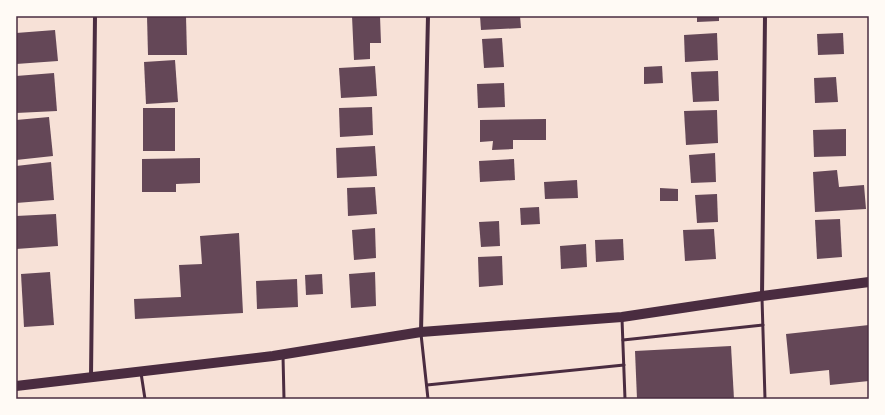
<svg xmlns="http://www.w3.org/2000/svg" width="885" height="415" viewBox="0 0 885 415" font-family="'Fira Sans Condensed',sans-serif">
	<rect width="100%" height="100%" fill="#f7e1d7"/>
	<g fill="#644757">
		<path d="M147 16H186L187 55H148Z"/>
		<path d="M352 16H380L381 43H370V59L354 60Z"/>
		<path d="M480 16H520L521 28 481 30Z"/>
		<path d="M697 16H719V21L697 22Z"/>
		<path d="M55 30 58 61 16 64V33Z"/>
		<path d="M717 33 718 60 685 62 684 35Z"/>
		<path d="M843 33 844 54 818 55 817 34Z"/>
		<path d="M502 38 504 67 484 68 482 39Z"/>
		<path d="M175 60 178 102 146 104 144 62Z"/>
		<path d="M375 66 377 96 341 98 339 68Z"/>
		<path d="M662 66 663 83 644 84V67Z"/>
		<path d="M718 71 719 101 693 102 691 72Z"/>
		<path d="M54 73 57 111 16 113V76Z"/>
		<path d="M836 77 838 102 815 103 814 78Z"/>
		<path d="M504 83 505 107 478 108 477 84Z"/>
		<path d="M372 107 373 135 340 137 339 108Z"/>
		<rect x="143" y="108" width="32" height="43"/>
		<path d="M717 110 718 143 686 145 684 111Z"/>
		<path d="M49 117 53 156 16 160V120Z"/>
		<path d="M546 119V140H513V149L492 150 493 141 480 142V120Z"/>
		<path d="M846 129V156L814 157 813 130Z"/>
		<path d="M375 146 377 176 337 178 336 148Z"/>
		<path d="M715 153 716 182 691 183 689 155Z"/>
		<path d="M200 158V183L176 184V192H142V159Z"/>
		<path d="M514 159 515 180 480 182 479 161Z"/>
		<path d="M51 162 54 200 16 203V166Z"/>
		<path d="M837 170 839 187 864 185 866 209 815 212 813 172Z"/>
		<path d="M577 180 578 198 545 199 544 182Z"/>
		<path d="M375 187 377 214 348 216 347 188Z"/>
		<path d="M660 188 678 189V201H660Z"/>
		<path d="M717 194 718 222 697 223 695 195Z"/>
		<path d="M539 207 540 224 521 225 520 208Z"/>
		<path d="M56 214 58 246 16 249V216Z"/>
		<path d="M840 219 842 257 817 259 815 220Z"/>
		<path d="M499 221 500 246 481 247 479 222Z"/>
		<path d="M375 228 376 258 354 260 352 230Z"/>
		<path d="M714 229 716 259 685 261 683 230Z"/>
		<path d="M239 233 243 313 135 319 134 299 181 297 179 265 202 264 200 236Z"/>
		<path d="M623 239 624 260 596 262 595 240Z"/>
		<path d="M586 244 587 267 561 269 560 246Z"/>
		<path d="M502 256 503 285 479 287 478 257Z"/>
		<path d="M50 272 54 325 24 327 21 274Z"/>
		<path d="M375 272 376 306 351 308 349 274Z"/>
		<path d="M322 274 323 294 306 295 305 275Z"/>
		<path d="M297 279 298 307 257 309 256 281Z"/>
		<path d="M869 325V381L830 385 829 370 790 374 786 334Z"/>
		<path d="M731 346 734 399H637L635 351Z"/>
	</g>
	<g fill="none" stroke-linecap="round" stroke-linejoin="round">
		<g stroke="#4a2c40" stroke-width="3">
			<path d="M762 298 765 399"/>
			<path d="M622 319 625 399"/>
			<path d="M421 334 428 399"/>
			<path d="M623 340 763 325"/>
			<path d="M283 356 284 399"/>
			<path d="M141 373 145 399"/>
			<path d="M427 385 624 365"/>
		</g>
		<g stroke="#4a2c40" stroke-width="4">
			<path d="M762 296 765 16"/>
			<path d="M421 332 428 16"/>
			<path d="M91 377 95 16"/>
		</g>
		<path stroke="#4a2c40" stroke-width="10" d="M16 386 273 356 421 332 622 317 762 296 869 282"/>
	</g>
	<rect width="885" height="415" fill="none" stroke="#fffaf5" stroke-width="34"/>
	<rect x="17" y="17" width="851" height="381" fill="none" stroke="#4a2c40" stroke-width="1.5"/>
</svg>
